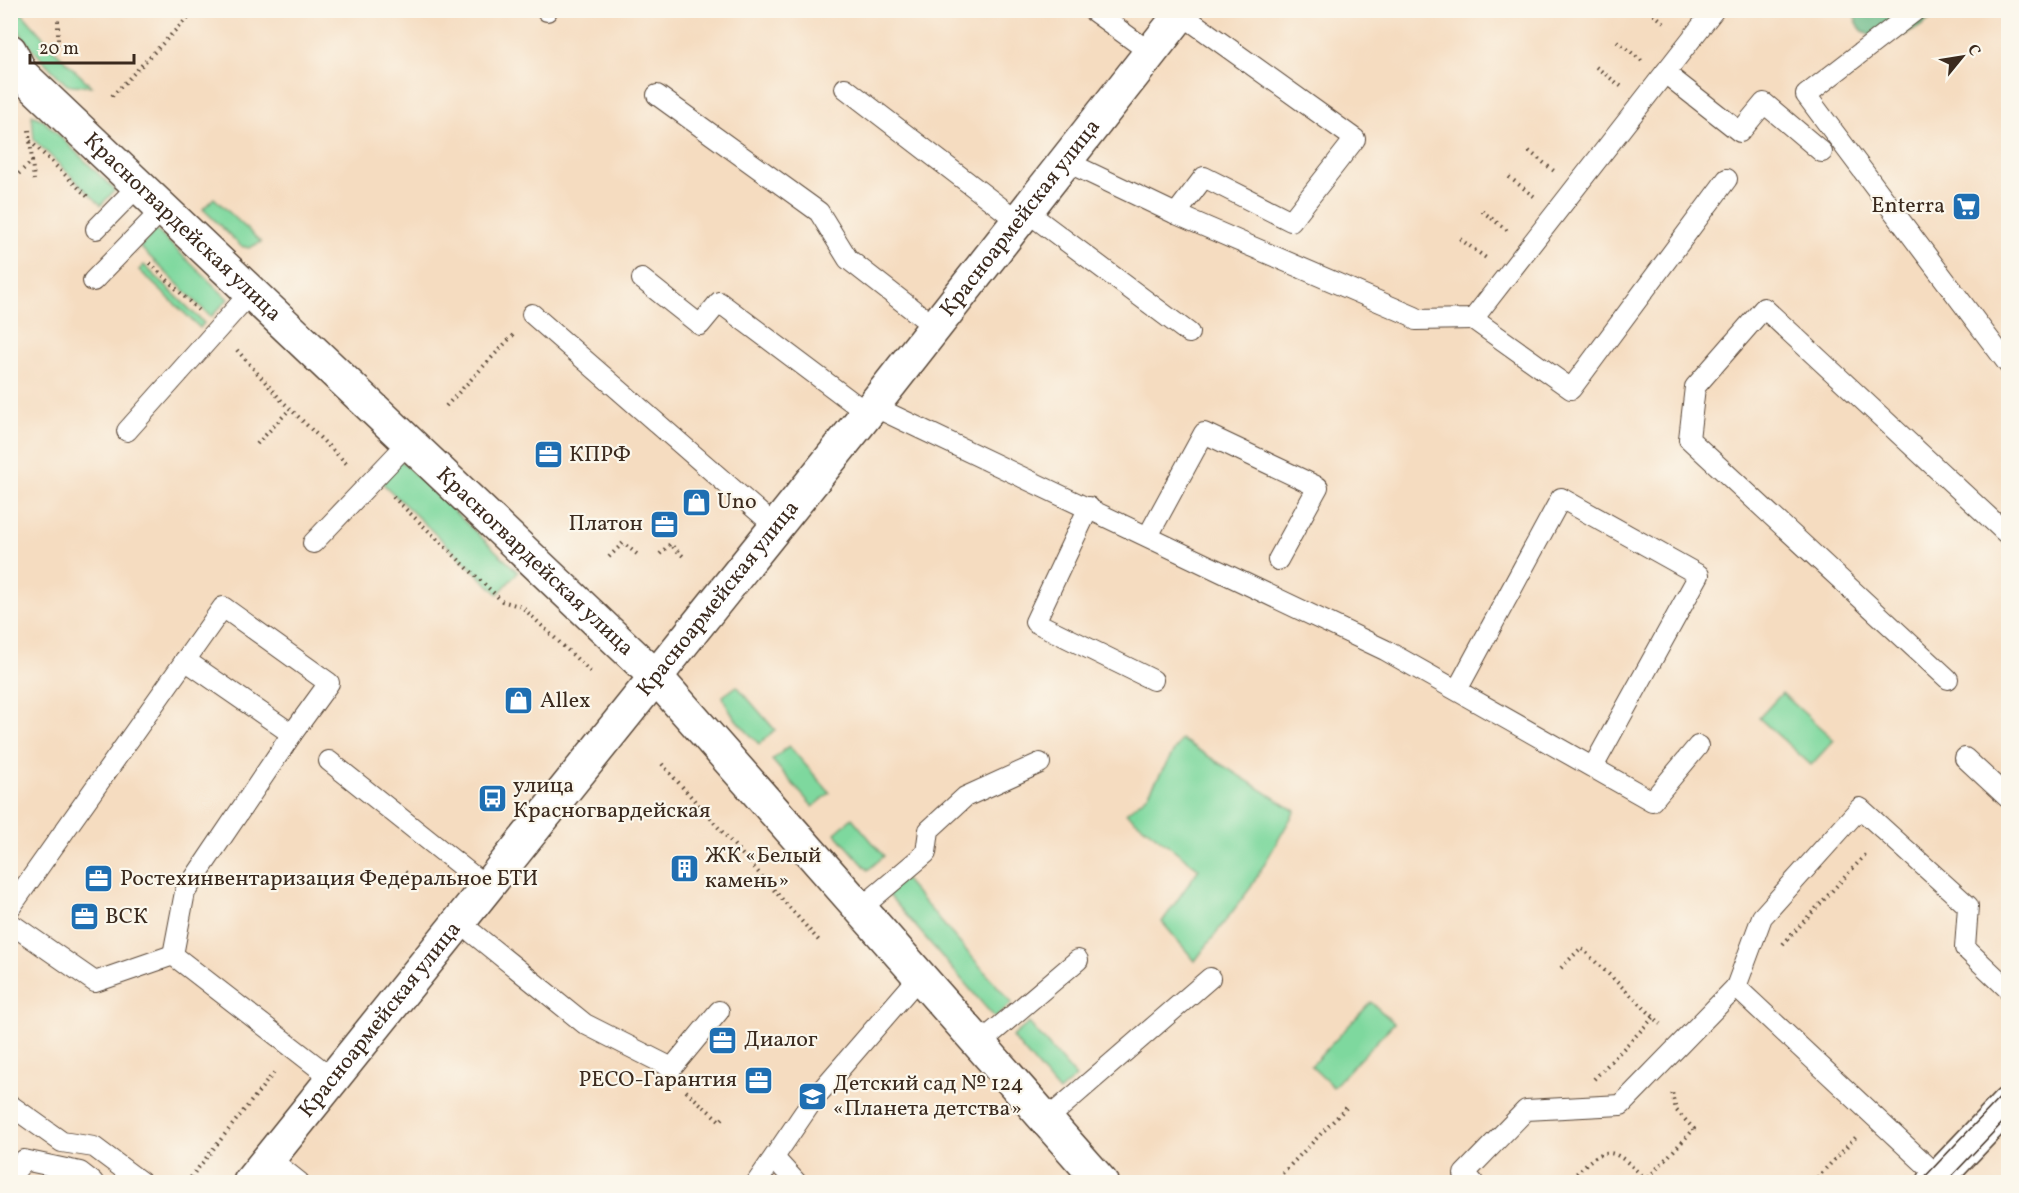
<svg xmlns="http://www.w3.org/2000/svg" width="2019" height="1193" viewBox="0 0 2019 1193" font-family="Vollkorn,serif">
	<rect width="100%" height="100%" fill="#fbf7ec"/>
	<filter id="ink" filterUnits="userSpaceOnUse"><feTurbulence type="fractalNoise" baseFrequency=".0167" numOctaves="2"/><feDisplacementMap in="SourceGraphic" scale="12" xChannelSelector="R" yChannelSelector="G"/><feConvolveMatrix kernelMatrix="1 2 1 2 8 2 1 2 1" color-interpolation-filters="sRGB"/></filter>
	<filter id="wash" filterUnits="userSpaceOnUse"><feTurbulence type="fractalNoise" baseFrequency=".008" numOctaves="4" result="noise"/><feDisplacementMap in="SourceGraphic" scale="24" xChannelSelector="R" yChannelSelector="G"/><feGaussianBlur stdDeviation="1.35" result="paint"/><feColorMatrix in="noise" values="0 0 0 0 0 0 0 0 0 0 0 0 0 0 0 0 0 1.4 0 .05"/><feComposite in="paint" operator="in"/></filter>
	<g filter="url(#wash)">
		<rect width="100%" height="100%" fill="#f5dcc0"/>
		<g fill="#7ed89e" stroke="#5c815e" stroke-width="1.5">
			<path d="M10 11H20L56 52 91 86 67 85C50 68 15 35 10 11Z"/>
			<path d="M32 115 43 120 115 190 101 205 34 140Z"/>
			<path d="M214 198 261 242 249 248 241 246 203 209Z"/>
			<path d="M156 230 228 299 211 317 140 247Z"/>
			<path d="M144 265 204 323 200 328 139 270Z"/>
			<path d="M399 459 518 572 498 594 379 480Z"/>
			<path d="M737 686 775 730 759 744C746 730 728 715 723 696Z"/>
			<path d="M1782 693 1834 740 1811 765 1759 718Z"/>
			<path d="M1181 739 1295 811 1251 887 1195 961 1162 922 1199 869 1126 813 1148 795Z"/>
			<path d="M789 746 830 793 813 807 772 760Z"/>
			<path d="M852 818 884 856 868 870 835 833Z"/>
			<path d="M904 879 1012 1003 995 1018 887 893Z"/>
			<path d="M1371 1002 1394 1023 1333 1087 1311 1066Z"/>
			<path d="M1029 1023 1076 1077 1059 1092 1012 1037Z"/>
		</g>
		<path fill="#66b885" stroke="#507152" stroke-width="1.5" d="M1853 11H1941C1923 25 1906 40 1881 38 1863 36 1858 29 1853 11Z"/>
	</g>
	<g filter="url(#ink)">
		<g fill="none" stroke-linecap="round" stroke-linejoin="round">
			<defs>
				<g id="lane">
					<path d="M547 10V11"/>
					<path d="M1092 10 1151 53"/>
					<path d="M1916 10 1806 95 2008 364"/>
					<path d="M1665 73 1740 132 1764 103 1822 152"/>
					<path d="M845 88 1018 221"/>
					<path d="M657 95 819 212 848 259 935 327"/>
					<path d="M1065 161 1176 214 1415 317 1416 320 1473 319 1714 10"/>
					<path d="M1026 211 1189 333"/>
					<path d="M1176 214 1204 177 1291 221 1355 139 1181 14"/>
					<path d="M96 229 138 186"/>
					<path d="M642 279 700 325 719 302 868 414"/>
					<path d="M93 281 163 209"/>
					<path d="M532 314 776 527"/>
					<path d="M1473 319 1571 389 1727 179"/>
					<path d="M873 406 1385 650 1652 801 1698 746"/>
					<path d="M127 431 251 292"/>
					<path d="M1089 507 1035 622 1153 680"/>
					<path d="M1148 536 1204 433 1318 487 1278 560"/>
					<path d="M313 543 408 443"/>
					<path d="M1948 679 1689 439 1695 387 1764 308 2008 535"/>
					<path d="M1457 690 1561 498 1699 575 1593 767"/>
					<path d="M1965 758 2008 798"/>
					<path d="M329 761 487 887"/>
					<path d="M10 908 223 607 329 683 292 734"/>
					<path d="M861 908 926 853 929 830 965 797 1040 763"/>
					<path d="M459 922 585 1024 672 1068 719 1011"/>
					<path d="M10 923 95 982 173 955 333 1079"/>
					<path d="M173 955 185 892 292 734 185 660"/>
					<path d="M1736 987 1762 917 1860 808 1968 906 1965 948 2008 989"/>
					<path d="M979 1044 1078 960"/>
					<path d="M10 1105 62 1142 94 1147 141 1182"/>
					<path d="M1046 1120 1210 978"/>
					<path d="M269 1158 299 1182"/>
					<path d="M775 1159 796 1182"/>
					<path d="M10 1178 24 1160 80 1172 93 1182"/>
					<path d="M757 1182 813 1100 920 976"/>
					<path d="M1473 1182 1464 1174 1526 1110 1621 1105 1736 987 1939 1177"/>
				</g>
				<g id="street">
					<path id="s1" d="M10 51 21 74 656 677 1101 1182"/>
				</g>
				<g id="secondary">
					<path id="s2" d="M250 1182 873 406 1184 10"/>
					<path d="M1934 1182 2008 1104"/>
				</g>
			</defs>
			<use href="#lane" stroke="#574536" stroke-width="22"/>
			<use href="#street" stroke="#574536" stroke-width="36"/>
			<use href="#secondary" stroke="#574536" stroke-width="36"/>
			<g stroke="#574536" stroke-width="4" stroke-dasharray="1.5 4.5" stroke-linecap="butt">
				<path d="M1649 10 1667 25"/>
				<path d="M1617 41 1642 61"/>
				<path d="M58 46V10"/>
				<path d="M1596 67 1622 87"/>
				<path d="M112 96 195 10"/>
				<path d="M30 141 88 197"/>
				<path d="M1529 151 1554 171"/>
				<path d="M32 161 34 180"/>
				<path d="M1509 177 1535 197"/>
				<path d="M10 182 32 161 29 130"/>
				<path d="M1482 211 1508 231"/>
				<path d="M1460 239 1486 258"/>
				<path d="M150 263 198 310"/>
				<path d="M237 350 281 400 348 465"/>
				<path d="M446 406 514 334"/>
				<path d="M257 444 290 409"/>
				<path d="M393 497 502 601 522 607 593 674"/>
				<path d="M660 554 670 544 685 558"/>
				<path d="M609 557 623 543 638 555"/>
				<path d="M662 764 821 943"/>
				<path d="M405 872 423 886"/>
				<path d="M1783 944 1868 852"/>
				<path d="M1561 968 1581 948 1661 1024"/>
				<path d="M1594 1079 1654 1017"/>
				<path d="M686 1091 720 1121 725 1116"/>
				<path d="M187 1182 276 1070"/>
				<path d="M1274 1182 1347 1107"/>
				<path d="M1568 1182C1604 1145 1609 1142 1646 1180L1694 1129 1676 1110 1672 1092"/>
				<path d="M1813 1182 1856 1137"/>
			</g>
			<use href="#lane" stroke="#fff" stroke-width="20"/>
			<use href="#street" stroke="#fff" stroke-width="33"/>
			<use href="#secondary" stroke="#fff" stroke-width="33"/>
			<g stroke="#3b2a1e" stroke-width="1.5">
				<path d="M1920 1182 2008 1089"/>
				<path d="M1946 1182 2008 1117"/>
			</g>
		</g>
	</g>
	<defs>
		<symbol id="supermarket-square" viewBox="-11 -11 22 22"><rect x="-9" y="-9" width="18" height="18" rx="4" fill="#1f6fb2" stroke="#fbf7ec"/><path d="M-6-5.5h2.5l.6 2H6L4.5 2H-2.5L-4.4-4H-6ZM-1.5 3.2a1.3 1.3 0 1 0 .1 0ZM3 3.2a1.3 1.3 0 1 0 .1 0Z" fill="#fff"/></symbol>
		<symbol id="office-square" viewBox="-11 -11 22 22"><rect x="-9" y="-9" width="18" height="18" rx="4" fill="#1f6fb2" stroke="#fbf7ec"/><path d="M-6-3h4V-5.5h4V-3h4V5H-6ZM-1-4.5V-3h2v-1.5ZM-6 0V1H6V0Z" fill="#fff"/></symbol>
		<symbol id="shop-square" viewBox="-11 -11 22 22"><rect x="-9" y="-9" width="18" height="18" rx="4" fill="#1f6fb2" stroke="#fbf7ec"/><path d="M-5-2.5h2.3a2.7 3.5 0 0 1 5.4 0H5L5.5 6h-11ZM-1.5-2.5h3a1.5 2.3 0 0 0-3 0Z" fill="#fff"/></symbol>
		<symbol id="bus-square" viewBox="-11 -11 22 22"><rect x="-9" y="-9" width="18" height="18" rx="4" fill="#1f6fb2" stroke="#fbf7ec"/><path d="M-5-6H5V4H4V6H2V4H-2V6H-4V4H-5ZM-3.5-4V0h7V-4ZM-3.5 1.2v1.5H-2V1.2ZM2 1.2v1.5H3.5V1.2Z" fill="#fff"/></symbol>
		<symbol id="building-square" viewBox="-11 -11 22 22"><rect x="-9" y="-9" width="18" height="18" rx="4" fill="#1f6fb2" stroke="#fbf7ec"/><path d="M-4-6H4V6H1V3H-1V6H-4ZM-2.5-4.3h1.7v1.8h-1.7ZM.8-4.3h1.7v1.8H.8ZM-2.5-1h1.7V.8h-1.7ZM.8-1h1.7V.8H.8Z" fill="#fff"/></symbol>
		<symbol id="school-square" viewBox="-11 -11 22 22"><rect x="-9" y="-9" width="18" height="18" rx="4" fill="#1f6fb2" stroke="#fbf7ec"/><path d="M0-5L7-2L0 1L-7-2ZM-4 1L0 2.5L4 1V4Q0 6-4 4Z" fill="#fff"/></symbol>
	</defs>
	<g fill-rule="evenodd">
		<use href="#supermarket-square" x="1950" y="190" width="33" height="33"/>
		<use href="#office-square" x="532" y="438" width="33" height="33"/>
		<use href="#shop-square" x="680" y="486" width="33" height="33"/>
		<use href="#office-square" x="648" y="508" width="33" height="33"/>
		<use href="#shop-square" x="502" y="684" width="33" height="33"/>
		<use href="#bus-square" x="476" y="782" width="33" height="33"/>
		<use href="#building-square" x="668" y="852" width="33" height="33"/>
		<use href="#office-square" x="82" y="862" width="33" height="33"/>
		<use href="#office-square" x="68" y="900" width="33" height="33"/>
		<use href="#office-square" x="706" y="1024" width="33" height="33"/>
		<use href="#office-square" x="742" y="1064" width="33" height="33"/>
		<use href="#school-square" x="796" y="1080" width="33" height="33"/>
	</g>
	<g text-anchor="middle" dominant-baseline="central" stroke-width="4.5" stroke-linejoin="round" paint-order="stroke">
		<g font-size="22" fill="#3b2a1e" stroke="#fbf7ec" text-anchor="start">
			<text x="1945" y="206" text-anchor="end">Enterra</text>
			<text x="569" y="455">КПРФ</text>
			<text x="717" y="502">Uno</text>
			<text x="643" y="524" text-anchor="end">Платон</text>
			<text x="540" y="701">Allex</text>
			<text x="513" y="786">улица<tspan x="513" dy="25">Красногвардейская</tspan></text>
			<text x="705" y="856">ЖК «Белый<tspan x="705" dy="25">камень»</tspan></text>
			<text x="120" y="879">Ростехинвентаризация Федеральное БТИ</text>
			<text x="105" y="917">ВСК</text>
			<text x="744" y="1040">Диалог</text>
			<text x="737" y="1080" text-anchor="end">РЕСО-Гарантия</text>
			<text x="833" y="1084">Детский сад № 124<tspan x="833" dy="25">«Планета детства»</tspan></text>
		</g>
		<g font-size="22" fill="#3b2a1e" stroke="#fbf7ec">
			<text stroke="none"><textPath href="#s2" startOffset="1234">Красноармейская улица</textPath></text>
			<text stroke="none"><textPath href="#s1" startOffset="248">Красногвардейская улица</textPath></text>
			<text stroke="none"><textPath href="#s1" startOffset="734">Красногвардейская улица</textPath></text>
			<text stroke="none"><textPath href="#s2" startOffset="748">Красноармейская улица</textPath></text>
			<text stroke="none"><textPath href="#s2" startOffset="208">Красноармейская улица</textPath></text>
		</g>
	</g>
	<rect width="2019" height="1193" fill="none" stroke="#fbf7ec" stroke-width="36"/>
	<g transform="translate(1962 57) rotate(60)" stroke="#fbf7ec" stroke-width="4.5" paint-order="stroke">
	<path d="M0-4.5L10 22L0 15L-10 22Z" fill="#3b2a1e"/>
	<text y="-9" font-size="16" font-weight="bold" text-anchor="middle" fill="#3b2a1e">С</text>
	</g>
	<path d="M30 54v9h104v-9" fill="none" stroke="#3b2a1e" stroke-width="3"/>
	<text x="39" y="54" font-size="18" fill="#3b2a1e" stroke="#fbf7ec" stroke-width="4.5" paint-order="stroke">20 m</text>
</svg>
